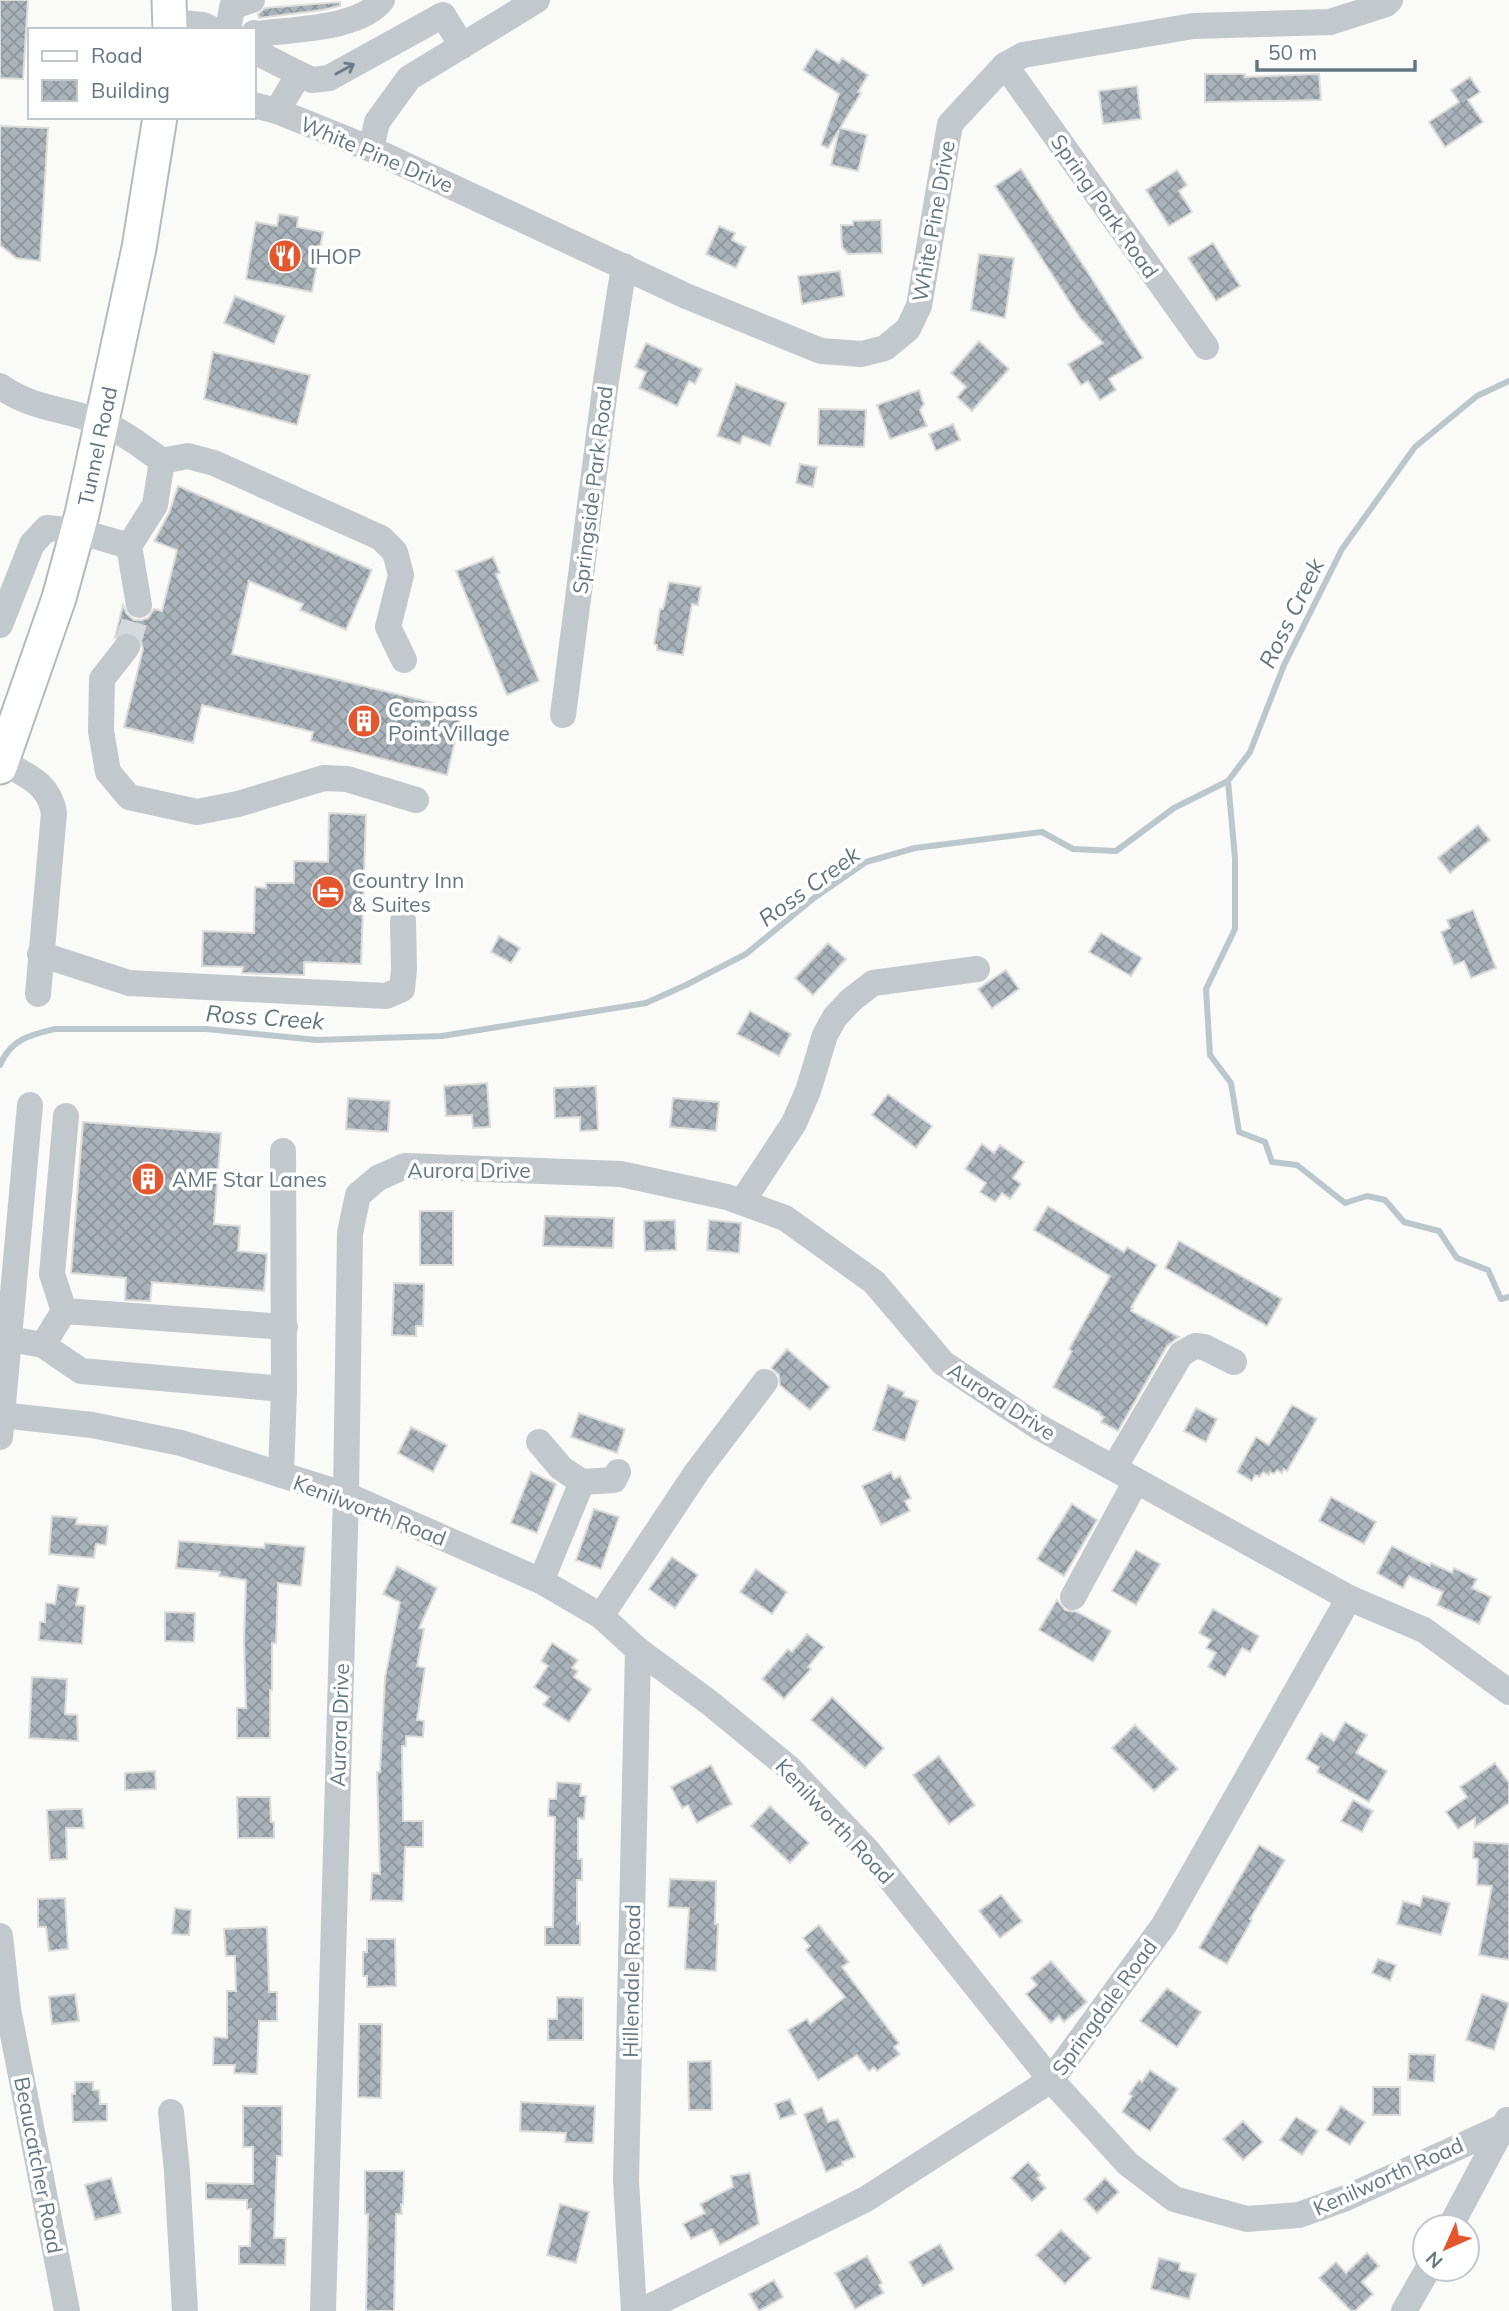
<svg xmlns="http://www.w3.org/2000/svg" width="1509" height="2311" viewBox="0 0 1509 2311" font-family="Mulish,sans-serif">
	<defs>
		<pattern id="building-cross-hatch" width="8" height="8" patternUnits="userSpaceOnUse" patternTransform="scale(1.75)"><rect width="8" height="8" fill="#aab3b9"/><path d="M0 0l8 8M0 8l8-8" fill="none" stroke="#8e969c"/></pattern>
	</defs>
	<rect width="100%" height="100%" fill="#fafaf8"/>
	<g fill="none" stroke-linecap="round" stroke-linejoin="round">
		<g stroke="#bbc7cb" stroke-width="6">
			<path d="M1228 781 1235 858V929L1206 989 1210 1055 1231 1083 1239 1132 1265 1142 1272 1162 1297 1165 1345 1203 1367 1196 1385 1200 1404 1222 1439 1231 1457 1258 1488 1270 1501 1299 1509 1297"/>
			<path d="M0 1065C11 1039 30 1035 55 1029H206L317 1040 442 1036 646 1003 686 985 746 954 814 898 866 862 915 848 1042 832 1073 849 1116 851 1174 808 1228 781 1250 752 1284 665 1342 549 1415 447 1477 396 1509 381"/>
		</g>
	</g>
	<g fill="url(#building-cross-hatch)" stroke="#dcdcda" stroke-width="2">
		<path d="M0 0H28L23 79 0 78Z"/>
		<path d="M340 2V6L322 10 259 18 258 14 265 8Z"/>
		<path d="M816 49 839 63 842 58 868 75 858 92 861 93 840 128 867 135 858 171 831 165 839 130 828 148 821 145 839 94 803 70Z"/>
		<path d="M1205 74H1245V77L1319 74 1321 100 1205 102Z"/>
		<path d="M1470 77 1480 92 1468 100 1483 122 1445 147 1429 122 1459 102 1451 90Z"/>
		<path d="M1137 86 1141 119 1103 124 1099 91Z"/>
		<path d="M0 126 48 128 40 261 16 258 0 245Z"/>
		<path d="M1021 169 1143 358 1109 379 1116 390 1100 400 1088 381 1081 385 1068 364 1103 343 1080 318 995 186Z"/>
		<path d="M1177 170 1187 185 1179 191 1192 212 1169 226 1146 190Z"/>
		<path d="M279 214 298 217 297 227 323 232 312 292 246 279 256 222 277 226Z"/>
		<path d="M881 220 882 253 848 254 842 247 841 225H853V221Z"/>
		<path d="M719 226 735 233 732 240 746 247 736 268 706 254Z"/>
		<path d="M1213 243 1240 286 1216 301 1188 258Z"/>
		<path d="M979 254 1014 258 1005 318 971 310Z"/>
		<path d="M840 271 844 296 802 304 798 276Z"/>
		<path d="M235 296 285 316 274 344 224 323Z"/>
		<path d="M979 341 1009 369 972 411 957 397 966 387 951 373Z"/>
		<path d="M646 343 702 369 695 384 689 381 677 406 639 388 646 372 635 367Z"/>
		<path d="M213 352 310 375 297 425 204 399Z"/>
		<path d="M736 384 786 403 770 446 743 436 740 444 717 436Z"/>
		<path d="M919 390 924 404 920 410 927 426 890 439 877 405Z"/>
		<path d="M819 409 866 410 864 447 818 445Z"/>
		<path d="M953 424 960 440 936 451 929 434Z"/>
		<path d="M800 464 817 467 813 487 796 483Z"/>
		<path d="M178 486 372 570 346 630 300 610 303 604 249 581 232 654 462 710 447 775 311 741 313 732 202 705 193 743 124 727 143 649 141 640 136 634 129 631 122 632 115 637 123 605 127 614 134 620H142L148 618 154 609 162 611 177 550 154 541 169 513Z"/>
		<path d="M493 557 500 573 496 574 539 681 507 695 456 571Z"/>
		<path d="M669 582 701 587 698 605 692 604 683 655 657 650V645L654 644 660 609H663Z"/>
		<path d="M329 813 366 815 361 964 304 962V975L242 973 243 967 202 966 203 931 254 933 255 887 266 888V883H294V861L328 862Z"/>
		<path d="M1478 825 1490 840 1450 873 1438 858Z"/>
		<path d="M1473 910 1496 968 1471 978 1464 961 1454 965 1441 932 1450 928 1447 920Z"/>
		<path d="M1101 933 1142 958 1131 976 1089 952Z"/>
		<path d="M499 936 520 948 511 963 491 952Z"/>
		<path d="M828 943 846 959 813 995 795 978Z"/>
		<path d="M1006 970 1019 989 992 1008 978 989Z"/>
		<path d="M750 1011 791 1034 779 1056 737 1034Z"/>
		<path d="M487 1083 490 1127 473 1128 472 1115 446 1116 444 1086Z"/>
		<path d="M596 1086 598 1130 580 1131V1117L555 1118 554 1088Z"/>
		<path d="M888 1094 932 1126 916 1148 872 1115Z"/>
		<path d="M348 1098 390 1101 388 1132 346 1129Z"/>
		<path d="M673 1098 719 1102 716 1131 670 1127Z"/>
		<path d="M83 1122 221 1133 214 1224 240 1226 238 1251 267 1254 264 1291 152 1282 150 1301 125 1300 126 1278 71 1273Z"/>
		<path d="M982 1144 994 1153 1000 1145 1024 1162 1013 1178 1021 1184 1010 1199 1002 1193 995 1202 980 1192 986 1183 965 1169Z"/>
		<path d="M1048 1206 1124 1252 1127 1247 1157 1265 1131 1307 1133 1308 1131 1311 1179 1337 1167 1346 1118 1431 1101 1422 1104 1417 1100 1415V1413L1053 1387 1072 1351 1069 1349 1110 1276 1034 1230Z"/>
		<rect x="420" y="1211" width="33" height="54"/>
		<path d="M545 1216 614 1218 613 1248 543 1246Z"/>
		<path d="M675 1220 676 1250 645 1251 644 1221Z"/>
		<path d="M709 1220 741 1223 739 1253 707 1250Z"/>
		<path d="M1179 1241 1282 1299 1267 1326 1165 1268Z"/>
		<path d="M394 1283 424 1284 423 1326H416V1336L392 1335Z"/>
		<path d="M787 1349 830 1387 810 1410 780 1385 779 1375 771 1368Z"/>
		<path d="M888 1385 904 1392 903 1396 918 1401 905 1441 873 1430Z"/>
		<path d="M1292 1405 1317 1419 1287 1471 1284 1469 1282 1473 1277 1470 1274 1474 1270 1472 1269 1475 1263 1472 1260 1477 1255 1475 1252 1481 1237 1472 1256 1437 1269 1445Z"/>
		<path d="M1196 1408 1217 1419 1206 1442 1184 1431Z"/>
		<path d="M579 1413 625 1429 617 1453 571 1437Z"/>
		<path d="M411 1427 447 1445 433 1472 398 1453Z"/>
		<path d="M531 1472 556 1484 537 1533 511 1523Z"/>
		<path d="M891 1472 894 1479 900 1476 911 1498 905 1501 910 1511 881 1525 862 1486Z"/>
		<path d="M1331 1497 1376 1522 1364 1544 1319 1521Z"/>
		<path d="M1072 1504 1097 1520 1064 1576 1037 1559Z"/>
		<path d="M594 1509 619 1517 601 1569 576 1560Z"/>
		<path d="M52 1516 77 1518 76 1524 108 1526 106 1545 96 1544 94 1558 49 1554Z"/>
		<path d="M179 1541 264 1548 265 1543 305 1547 301 1586 278 1583 276 1643H272V1690H270V1738H237V1708H246L244 1641 246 1580 219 1576 220 1572 176 1568Z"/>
		<path d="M1392 1546 1430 1566 1431 1563 1452 1573 1454 1568 1477 1579 1472 1588 1491 1597 1479 1624 1437 1605 1443 1592 1409 1576 1403 1588 1377 1573Z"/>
		<path d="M1136 1550 1160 1564 1136 1605 1112 1591Z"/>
		<path d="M672 1557 698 1575 675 1608 649 1589Z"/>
		<path d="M397 1566 437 1588 419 1628 424 1629 417 1666 425 1668 417 1720 424 1721 423 1737 406 1736V1746H402L403 1821H423V1847H405L403 1901 371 1900 372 1873 380 1874 377 1772H380L385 1678 400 1602 383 1594Z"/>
		<path d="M756 1569 787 1592 772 1614 740 1592Z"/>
		<path d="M58 1585 79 1588 76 1605 85 1606 82 1644 39 1640 40 1622H45L46 1603 55 1604Z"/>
		<path d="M1057 1600 1065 1610 1077 1612 1111 1631 1093 1662 1039 1630Z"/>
		<path d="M1213 1609 1259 1636 1250 1652 1242 1648 1225 1677 1208 1667 1216 1653 1206 1648 1211 1640 1199 1633Z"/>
		<path d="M165 1612 195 1613 194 1642 165 1641Z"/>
		<path d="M807 1634 824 1647 808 1667 811 1669 784 1699 762 1679 788 1649 792 1652Z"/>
		<path d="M552 1643 578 1660 572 1668 578 1671 574 1677 591 1689 569 1722 543 1705 549 1697 534 1687 548 1666 541 1661Z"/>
		<path d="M32 1677 67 1679 65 1714 77 1715 78 1741 29 1738Z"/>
		<path d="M832 1697 884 1748 865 1768 811 1720Z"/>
		<path d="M1345 1722 1367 1735 1356 1753 1387 1771 1369 1802 1317 1772 1319 1767 1306 1759 1321 1733 1334 1741Z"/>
		<path d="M1135 1725 1178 1769 1154 1791 1112 1748Z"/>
		<path d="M939 1756 975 1805 949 1824 913 1775Z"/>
		<path d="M1495 1763 1509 1783V1803L1475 1827V1818L1458 1829 1446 1812 1467 1797 1460 1787Z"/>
		<path d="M711 1765 732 1804 697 1823 688 1805 682 1808 671 1787Z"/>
		<path d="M155 1771 156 1789 125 1790V1773Z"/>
		<path d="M557 1782 581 1784 580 1796H586L584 1819 578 1818V1859H582V1880H577V1924L580 1923V1945H545V1927H553L555 1817 548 1816 549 1799H556Z"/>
		<path d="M237 1797H270L271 1822H274V1838H238Z"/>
		<path d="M1353 1800 1373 1811 1362 1832 1341 1821Z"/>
		<path d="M770 1806 809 1843 790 1863 751 1826Z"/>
		<path d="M75 1809H82L84 1828H66L67 1859 50 1860 47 1810Z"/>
		<path d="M1474 1842 1509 1844V1960L1479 1955 1492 1886 1477 1885 1478 1859 1473 1858Z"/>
		<path d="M1259 1845 1285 1860 1250 1919 1252 1920 1227 1964 1199 1948Z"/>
		<path d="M670 1879 716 1881 715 1924H718L716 1971 685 1969 689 1908 668 1907Z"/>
		<path d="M1001 1895 1022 1921 1000 1938 979 1911Z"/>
		<path d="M1423 1896 1450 1903 1441 1935 1397 1924 1403 1901 1420 1906Z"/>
		<path d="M65 1898 68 1949 49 1951 46 1927H38V1899Z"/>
		<path d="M175 1908 191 1910 189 1935 172 1934Z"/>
		<path d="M819 1925 849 1962 842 1967 899 2043 894 2047 900 2054 877 2071 874 2067 869 2071 857 2055 818 2080 788 2030 807 2019 810 2024 845 1997 806 1950 810 1946 803 1938Z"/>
		<path d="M267 1927 269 1992H277V2021H259L257 2074 234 2073 235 2065H213L214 2037 227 2038V1991H236L235 1956H226L224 1929Z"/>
		<path d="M367 1939H395L396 1986 367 1987V1976H363V1952H367Z"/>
		<path d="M1378 1959 1396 1965 1390 1981 1372 1973Z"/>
		<path d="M1051 1961 1087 2002 1064 2022 1059 2016 1051 2023 1026 1994 1037 1985 1031 1978Z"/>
		<path d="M1167 1988 1201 2012 1177 2047 1140 2021Z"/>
		<path d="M75 1994 79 2021 52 2024 49 1997Z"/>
		<path d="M1482 1994 1509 2003 1494 2050 1466 2040Z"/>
		<path d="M557 1997 583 1998V2040H548V2019H557Z"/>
		<path d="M359 2024H382L381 2098 358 2097Z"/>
		<path d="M1409 2054 1435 2055 1434 2082 1408 2080Z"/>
		<path d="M711 2061 712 2110H689L688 2062Z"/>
		<path d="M1150 2070 1178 2089 1150 2131 1122 2112 1132 2096 1129 2094 1139 2080 1142 2082Z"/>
		<path d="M75 2082H93V2090H99L100 2104H107V2121L73 2122 72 2094H75Z"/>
		<rect x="1373" y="2087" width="27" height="28"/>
		<path d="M790 2099 796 2114 780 2119 775 2104Z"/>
		<path d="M521 2102 595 2106 593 2143 565 2142 566 2133 520 2131Z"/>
		<path d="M243 2106H282V2156H277L274 2238H286L285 2265 239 2264V2246H250L251 2209H247V2200L206 2199V2183L253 2184V2147H243Z"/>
		<path d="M1341 2106 1365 2122 1350 2145 1326 2130Z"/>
		<path d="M822 2107 828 2122 838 2119 855 2157 842 2162 843 2165 826 2172 804 2114Z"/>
		<path d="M1296 2117 1318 2131 1302 2155 1280 2140Z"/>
		<path d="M1243 2121 1263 2142 1243 2160 1223 2139Z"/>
		<path d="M1028 2162 1040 2175 1037 2178 1046 2188 1032 2201 1011 2178Z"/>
		<path d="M365 2171H404L403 2204H401L402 2214H396L394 2311H366L368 2214H365Z"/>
		<path d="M750 2173 759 2224 720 2245 712 2229 691 2239 683 2224 705 2213 700 2204 733 2187 731 2176Z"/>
		<path d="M111 2178 121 2213 95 2220 85 2185Z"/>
		<path d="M1105 2178 1119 2192 1097 2213 1084 2199Z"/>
		<path d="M560 2204 589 2212 576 2263 547 2255Z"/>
		<path d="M1061 2230 1091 2258 1065 2284 1036 2255Z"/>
		<path d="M940 2244 954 2269 923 2286 909 2262Z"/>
		<path d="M1367 2253 1379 2266 1362 2282 1373 2294 1355 2311H1351L1319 2278 1336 2262 1346 2273Z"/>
		<path d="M867 2256 882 2283 879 2285 884 2293 855 2309 835 2273Z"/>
		<path d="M1159 2258 1180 2263 1179 2270 1196 2274 1189 2299 1151 2289Z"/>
		<path d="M774 2280 783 2297 759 2311 749 2294Z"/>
	</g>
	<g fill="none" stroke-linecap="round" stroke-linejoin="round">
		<path stroke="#d5d9db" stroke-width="26" stroke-dasharray="26 13" stroke-linecap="butt" d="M127 647 139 605"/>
		<defs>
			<g id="major">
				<path d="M169 0 170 30"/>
				<path d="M0 767 59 598 82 514 139 248 160 117"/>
			</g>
		</defs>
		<use href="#major" stroke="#b5babe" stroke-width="37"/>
		<g stroke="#c3c8cc" stroke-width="26">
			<path d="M170 22 203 25 213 30"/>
			<path d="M228 30 232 7 252 0"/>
			<path d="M254 33 259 34C292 29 361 29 382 0"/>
			<path d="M254 51 299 74"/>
			<path d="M1005 65 1206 347"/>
			<path d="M254 105 277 111 371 149 686 296 821 351 862 354 885 348 908 329 919 306 950 124 1005 65 1023 55 1193 26 1330 22 1386 4 1390 0"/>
			<path d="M277 111 299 74 312 80 329 78 443 15 462 46"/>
			<path d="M371 149 377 122 409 78 537 0"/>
			<path d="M0 386C31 409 68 409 102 423 125 433 143 447 162 461L155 505 129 546"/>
			<path d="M162 461 188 456 214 463 381 538 395 552 401 575 388 627 404 660"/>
			<path d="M0 625 32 544 47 528 78 531 129 546 139 605"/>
			<path d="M127 647 102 679 101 731 108 772 129 797 197 812 238 804 324 778 347 779 416 800"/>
			<path d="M563 715 606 381 624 266"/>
			<path d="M3 762C27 776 49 783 54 813L38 994"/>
			<path d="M40 954 129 983 386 996 402 989 404 969 403 921"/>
			<path d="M283 1151 284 1389"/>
			<path d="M742 1202 794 1123 808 1091 825 1035 835 1017 851 1000 873 983 977 969"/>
			<path d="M64 1311 52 1274 66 1116"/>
			<path d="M9 1339 43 1345 81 1371 284 1389 281 1475"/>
			<path d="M43 1345 64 1311 285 1327"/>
			<path d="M0 1415 92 1425 181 1443 346 1495 541 1581 601 1616 638 1650 710 1703 789 1768 868 1851 1051 2080 1128 2164 1174 2199 1247 2219 1299 2215 1346 2198 1509 2124"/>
			<path d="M0 1437 30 1105"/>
			<path d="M539 1442 561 1468 582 1482 541 1581"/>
			<path d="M1114 1468 1181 1354 1195 1346 1204 1347 1234 1362"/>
			<path d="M582 1482 614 1480 618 1472"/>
			<path d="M1073 1597 1136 1481"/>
			<path d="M601 1616 696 1473 765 1382"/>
			<path d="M0 1936 8 2009 67 2311"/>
			<path d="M171 2112 177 2171 185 2311"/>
			<path d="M1450 2227 1507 2120"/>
			<path d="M323 2311 346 1495 350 1233 358 1195 378 1178 405 1166 621 1174 727 1197 785 1218 874 1282 943 1363 1037 1426 1349 1598 1424 1630 1509 1692"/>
			<path d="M634 2311 626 2181 638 1650"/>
			<path d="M641 2311 866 2199 1051 2080 1164 1925 1349 1598"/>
			<path d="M1404 2311 1428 2269"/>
		</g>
		<use href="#major" stroke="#fff" stroke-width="33"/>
	</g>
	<defs><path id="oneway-shaft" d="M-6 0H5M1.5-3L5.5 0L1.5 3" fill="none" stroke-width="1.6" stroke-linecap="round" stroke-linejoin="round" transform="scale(1.75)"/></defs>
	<use stroke="#6a7a87" href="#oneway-shaft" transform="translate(345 69) rotate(-29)"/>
	<defs>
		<symbol id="restaurant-disc" viewBox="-11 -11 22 22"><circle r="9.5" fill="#e4572e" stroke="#fff"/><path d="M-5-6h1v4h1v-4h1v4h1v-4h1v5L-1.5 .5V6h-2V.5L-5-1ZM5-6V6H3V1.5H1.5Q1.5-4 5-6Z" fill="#fff"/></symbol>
		<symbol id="building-disc" viewBox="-11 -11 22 22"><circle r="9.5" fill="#e4572e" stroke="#fff"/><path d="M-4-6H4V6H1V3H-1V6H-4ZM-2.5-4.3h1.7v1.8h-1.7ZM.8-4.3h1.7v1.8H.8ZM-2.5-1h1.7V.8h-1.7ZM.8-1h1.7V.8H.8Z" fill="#fff"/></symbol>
		<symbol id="hotel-disc" viewBox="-11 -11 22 22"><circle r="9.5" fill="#e4572e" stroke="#fff"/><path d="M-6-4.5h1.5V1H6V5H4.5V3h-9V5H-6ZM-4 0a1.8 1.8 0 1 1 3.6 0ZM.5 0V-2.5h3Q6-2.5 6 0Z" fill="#fff"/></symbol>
	</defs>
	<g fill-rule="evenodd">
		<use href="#restaurant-disc" x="266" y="237" width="38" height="38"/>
		<use href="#building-disc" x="345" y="702" width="38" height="38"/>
		<use href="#hotel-disc" x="309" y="873" width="38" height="38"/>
		<use href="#building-disc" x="129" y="1160" width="38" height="38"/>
	</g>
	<g text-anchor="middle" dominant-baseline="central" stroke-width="7" stroke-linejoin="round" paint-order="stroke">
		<g font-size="21" fill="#657683" stroke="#fff">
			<text transform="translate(377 154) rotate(23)">White Pine Drive</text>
			<text transform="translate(1105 206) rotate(55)">Spring Park Road</text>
			<text transform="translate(933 221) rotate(-80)">White Pine Drive</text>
			<text transform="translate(97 446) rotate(-78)">Tunnel Road</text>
			<text transform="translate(592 490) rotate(-83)">Springside Park Road</text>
			<text x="469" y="1170">Aurora Drive</text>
			<text transform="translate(1002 1401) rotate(33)">Aurora Drive</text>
			<text transform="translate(370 1510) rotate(21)">Kenilworth Road</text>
			<text transform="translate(339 1725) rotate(-88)">Aurora Drive</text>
			<text transform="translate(835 1821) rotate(47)">Kenilworth Road</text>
			<text transform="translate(631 1981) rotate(-89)">Hillendale Road</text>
			<text transform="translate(1104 2007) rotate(-54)">Springdale Road</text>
			<text transform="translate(39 2165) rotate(79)">Beaucatcher Road</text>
			<text transform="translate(1388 2176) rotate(-24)">Kenilworth Road</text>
		</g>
		<g font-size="21" fill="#657683" stroke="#fff" text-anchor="start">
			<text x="310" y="256">IHOP</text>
			<text x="388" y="709">Compass<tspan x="388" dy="24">Point Village</tspan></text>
			<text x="352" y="880">Country Inn<tspan x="352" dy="24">&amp; Suites</tspan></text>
			<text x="172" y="1179">AMF Star Lanes</text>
		</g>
		<g font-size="23" font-style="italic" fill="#60757c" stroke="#fff">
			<text transform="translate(1291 613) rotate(-64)">Ross Creek</text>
			<text transform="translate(809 886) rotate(-36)">Ross Creek</text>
			<text transform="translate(265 1017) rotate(4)">Ross Creek</text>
		</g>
	</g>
	<rect x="28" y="28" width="228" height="91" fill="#ffffff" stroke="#c1c8cd" stroke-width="2"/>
	<rect x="42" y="51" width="35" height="10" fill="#ffffff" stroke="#c1c8cd" stroke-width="2"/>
	<text x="91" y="63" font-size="21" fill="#657683">Road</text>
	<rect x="42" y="80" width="35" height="21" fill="url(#building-cross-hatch)" stroke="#c1c8cd" stroke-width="2"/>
	<text x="91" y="98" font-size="21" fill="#657683">Building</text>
	<g transform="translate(1446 2248) rotate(225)"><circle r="33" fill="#ffffff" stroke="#c1c8cd" stroke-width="2"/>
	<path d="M0-5L12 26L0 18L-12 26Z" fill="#e4572e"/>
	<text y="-10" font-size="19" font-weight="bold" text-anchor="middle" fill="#657683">N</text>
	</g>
	<path d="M1257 60v10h158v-10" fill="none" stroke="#657683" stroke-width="3.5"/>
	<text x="1268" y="60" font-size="21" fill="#657683" stroke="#ffffff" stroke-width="5" paint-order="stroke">50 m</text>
</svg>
